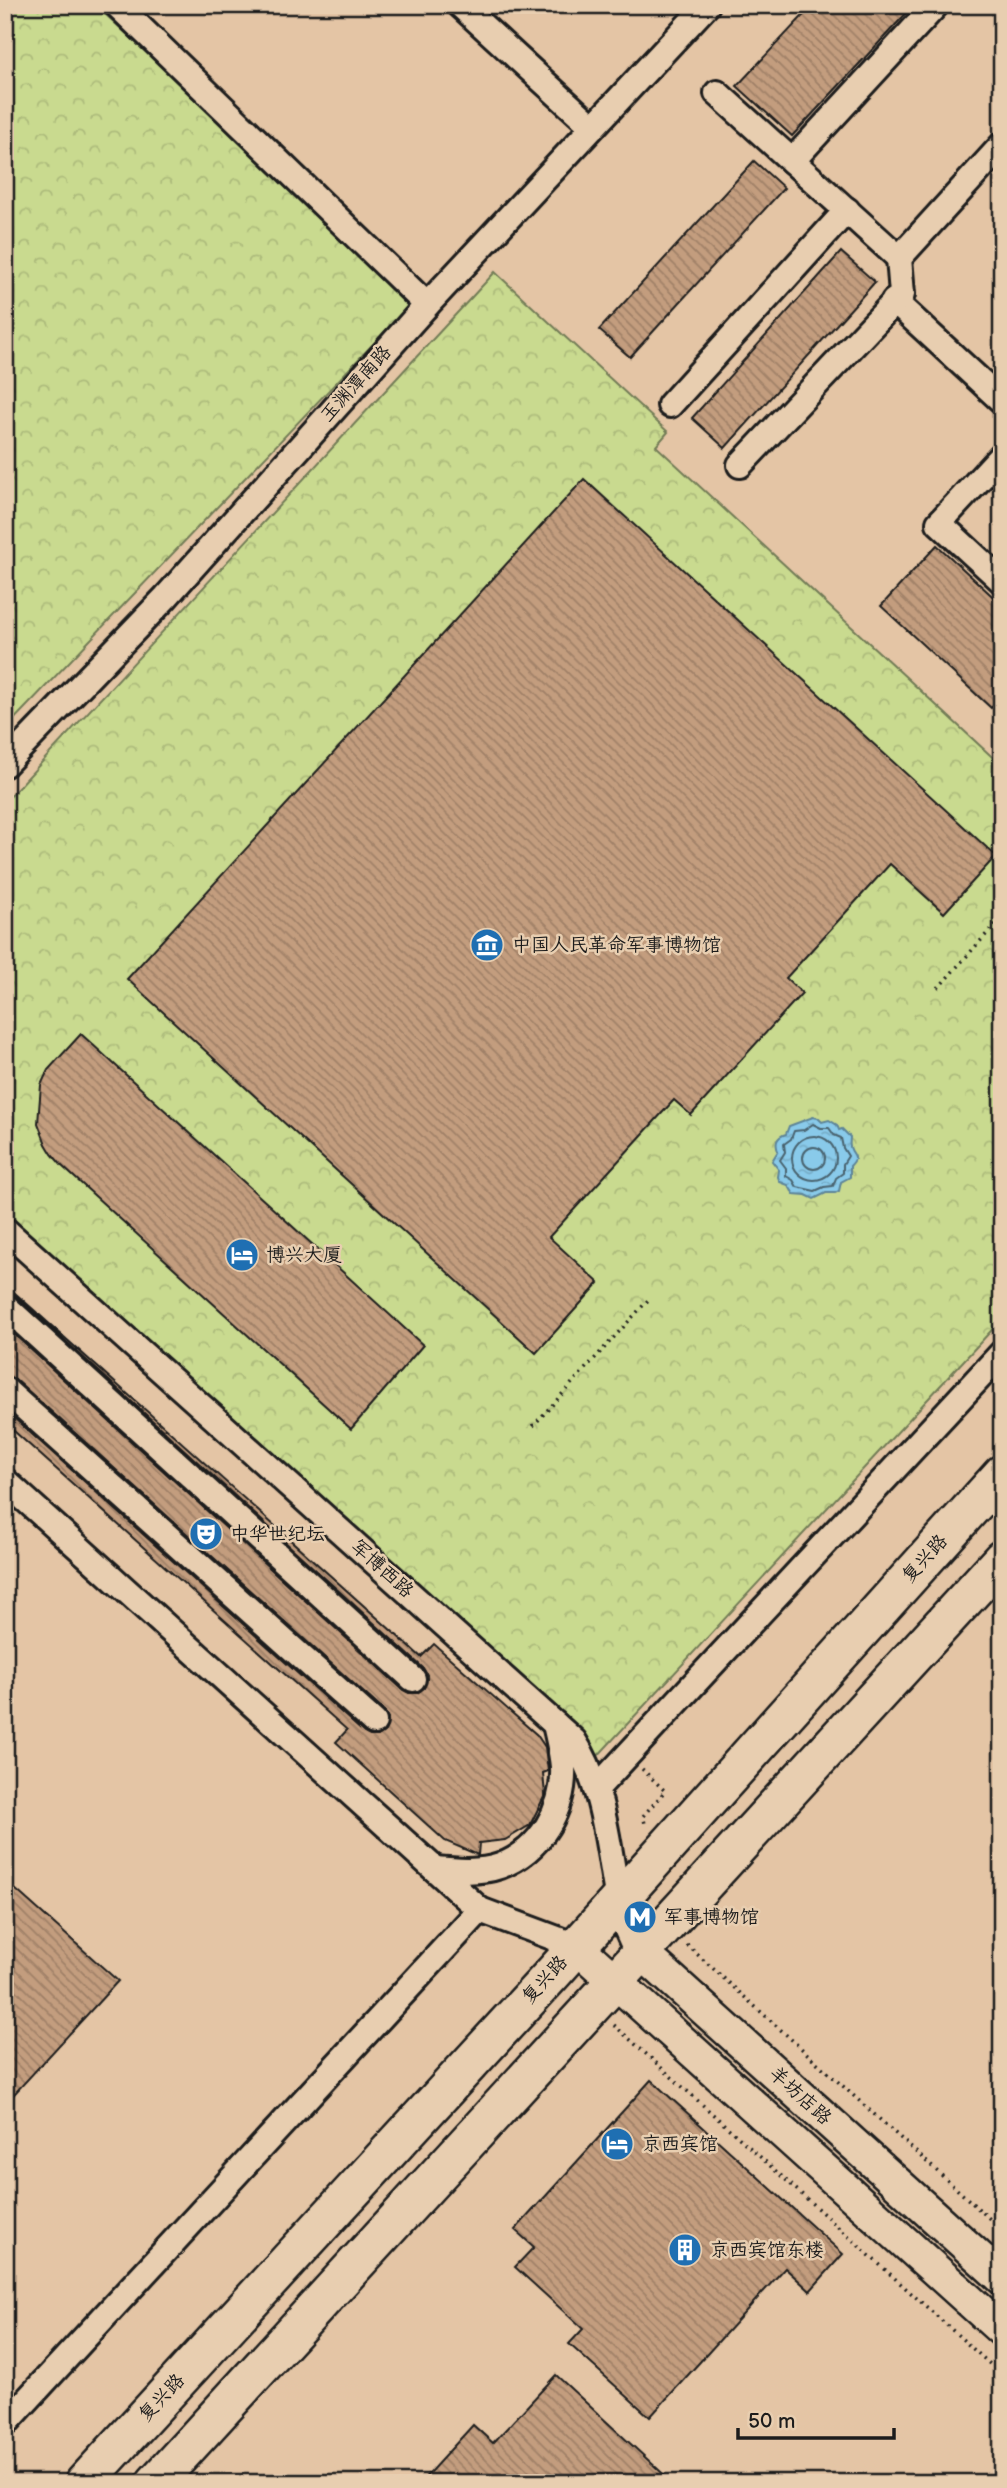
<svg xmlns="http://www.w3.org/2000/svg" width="1007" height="2488" viewBox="0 0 1007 2488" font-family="'Balsamiq Sans','LXGW WenKai TC',sans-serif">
	<defs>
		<pattern id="forest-crowns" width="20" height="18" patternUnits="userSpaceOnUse" patternTransform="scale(1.75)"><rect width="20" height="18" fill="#c9da8f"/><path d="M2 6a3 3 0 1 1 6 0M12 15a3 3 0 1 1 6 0" fill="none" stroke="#acba7b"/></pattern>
		<pattern id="water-ripples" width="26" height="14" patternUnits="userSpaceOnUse" patternTransform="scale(1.75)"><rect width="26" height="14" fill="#89caea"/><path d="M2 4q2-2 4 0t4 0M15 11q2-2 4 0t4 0" fill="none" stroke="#76adc8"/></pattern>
		<pattern id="building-back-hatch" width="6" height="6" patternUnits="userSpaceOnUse" patternTransform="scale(1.75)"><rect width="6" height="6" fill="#c39d7e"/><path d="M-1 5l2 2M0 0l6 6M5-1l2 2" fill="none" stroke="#9e7f66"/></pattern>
	</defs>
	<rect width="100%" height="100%" fill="#e4c5a5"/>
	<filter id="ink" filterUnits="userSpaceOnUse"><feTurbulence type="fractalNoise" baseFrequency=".0143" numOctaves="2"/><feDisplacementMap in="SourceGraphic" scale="14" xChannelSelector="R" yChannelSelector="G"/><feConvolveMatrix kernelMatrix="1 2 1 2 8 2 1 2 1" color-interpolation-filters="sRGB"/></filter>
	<g filter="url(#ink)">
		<g fill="url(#forest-crowns)" stroke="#727b56" stroke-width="2">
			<path d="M5 5H95L417 298 5 729Z"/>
			<path d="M495 272 668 432 656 446 1002 766V1319L594 1760 5 1215V802Z"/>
		</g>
		<path fill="url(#water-ripples)" stroke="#5d8498" stroke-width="2" d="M813 1117 818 1118 822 1122 829 1120 837 1125 839 1130 842 1129 850 1137C850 1140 849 1144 850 1147 853 1157 860 1155 850 1166V1177L841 1182 839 1191 835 1193H826L814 1199 806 1195 794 1194 788 1185 780 1182 778 1177 779 1170 772 1161 778 1151C775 1143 776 1137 786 1134L789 1126Z"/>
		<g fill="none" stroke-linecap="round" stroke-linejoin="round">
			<g stroke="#48626e" stroke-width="2">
				<path d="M813 1124 821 1128H829L834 1135 841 1138 843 1148 848 1156 843 1164V1173L836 1178 833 1186 824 1187 815 1191 797 1187 793 1180 786 1176V1168L780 1160 785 1152 784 1144 791 1139 794 1131 804 1130Z"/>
				<circle cx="814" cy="1158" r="22"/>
				<circle cx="814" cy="1158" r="11"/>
			</g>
		</g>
		<g fill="url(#building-back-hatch)" stroke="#1c1c1c" stroke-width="2">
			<path d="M813 5H914L792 136 737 86Z"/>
			<path d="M754 161 784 188 630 357 599 330Z"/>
			<path d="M841 252 875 282 725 448 692 418Z"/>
			<path d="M584 479 996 856 944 913 890 864 786 978 802 993 691 1115 674 1100 549 1237 599 1283 536 1353 127 979Z"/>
			<path d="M937 545 1002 605V696L991 708 881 606Z"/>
			<path d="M81 1034 423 1345 351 1429 62 1166 52 1154 46 1144 38 1123 41 1085 48 1070Z"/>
			<path d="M5 1284 421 1657 434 1644 537 1735 545 1747 548 1771 543 1773 545 1795 530 1825 505 1840 479 1843 478 1855 445 1841 336 1742 347 1730 5 1423V1410L364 1733 370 1736H378L385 1731 388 1718 384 1711 15 1379 5 1376V1326L403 1690 409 1693H417L424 1688 427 1675 423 1668 15 1295 5 1292Z"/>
			<path d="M5 1880 118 1981 5 2104Z"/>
			<path d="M651 2080 843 2254 810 2291 785 2268 650 2417 569 2344 583 2329 515 2267 534 2247 515 2230Z"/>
			<path d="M556 2375 673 2483H420L473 2425 493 2443Z"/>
		</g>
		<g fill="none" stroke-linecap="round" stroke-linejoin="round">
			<defs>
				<g id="minor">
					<path d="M117 5 427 305"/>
					<path d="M460 5 592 126"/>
					<path d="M717 93 899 258 1002 145"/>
					<path d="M792 161 936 5"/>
					<path d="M894 301 1002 401"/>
					<path d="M670 405 847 210"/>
					<path d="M1002 455 939 523 1002 581"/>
					<path d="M740 465 902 294 899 258"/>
					<path d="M5 764 166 597 427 305 707 5"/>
					<path d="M5 1230 574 1741C604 1787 608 1847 618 1900"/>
					<path d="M5 1306 413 1679"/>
					<path d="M5 1390 374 1722"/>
					<path d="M5 1481 480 1910 576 1946"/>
					<path d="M596 1789 1002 1353"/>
					<path d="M435 1869C456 1871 480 1873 500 1866 540 1851 565 1809 563 1767 562 1753 558 1738 555 1724"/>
					<path d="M5 2424 480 1910"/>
				</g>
				<g id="major">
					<path d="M618 1900 641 1952 1002 2278"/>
					<path d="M576 1946 1002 2330"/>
				</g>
				<g id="highway">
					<path d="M84 2483 555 1971 1002 1474"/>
					<path d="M155 2483 1002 1559"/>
				</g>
			</defs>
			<use href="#minor" stroke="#1c1c1c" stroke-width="30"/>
			<use href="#major" stroke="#1c1c1c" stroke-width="37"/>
			<use href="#highway" stroke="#1c1c1c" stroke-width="42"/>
			<g stroke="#1c1c1c" stroke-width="3.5" stroke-dasharray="2 5" stroke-linecap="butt">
				<path d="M938 988 1002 917"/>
				<path d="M533 1426 650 1298"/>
				<path d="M642 1769 665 1791 643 1816 646 1827"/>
				<path d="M687 1945 1002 2230"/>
				<path d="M614 2025 1002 2375"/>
			</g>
			<use href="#minor" stroke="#e8ceb0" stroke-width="24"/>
			<use href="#major" stroke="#e8ceb0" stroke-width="32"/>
			<use href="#highway" stroke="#e8ceb0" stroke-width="37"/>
		</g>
	</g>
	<defs>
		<symbol id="museum-disc" viewBox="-11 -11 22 22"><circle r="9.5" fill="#1f6fb2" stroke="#e8ceb0"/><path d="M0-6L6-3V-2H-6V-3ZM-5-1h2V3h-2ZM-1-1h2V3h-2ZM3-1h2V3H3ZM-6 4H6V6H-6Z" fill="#fff"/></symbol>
		<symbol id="hotel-disc" viewBox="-11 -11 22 22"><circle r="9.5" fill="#1f6fb2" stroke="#e8ceb0"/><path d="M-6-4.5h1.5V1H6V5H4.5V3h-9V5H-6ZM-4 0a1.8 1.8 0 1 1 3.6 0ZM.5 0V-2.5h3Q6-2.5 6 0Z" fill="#fff"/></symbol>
		<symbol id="theatre-disc" viewBox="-11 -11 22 22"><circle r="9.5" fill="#1f6fb2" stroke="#e8ceb0"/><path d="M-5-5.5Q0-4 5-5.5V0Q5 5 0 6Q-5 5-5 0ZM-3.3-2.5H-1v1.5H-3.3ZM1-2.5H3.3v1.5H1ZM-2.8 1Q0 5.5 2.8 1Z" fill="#fff"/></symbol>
		<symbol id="metro-disc" viewBox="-11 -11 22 22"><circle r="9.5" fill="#1f6fb2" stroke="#e8ceb0"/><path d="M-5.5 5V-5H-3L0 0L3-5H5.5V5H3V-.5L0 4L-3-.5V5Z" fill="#fff"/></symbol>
		<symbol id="building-disc" viewBox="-11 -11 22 22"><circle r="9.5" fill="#1f6fb2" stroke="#e8ceb0"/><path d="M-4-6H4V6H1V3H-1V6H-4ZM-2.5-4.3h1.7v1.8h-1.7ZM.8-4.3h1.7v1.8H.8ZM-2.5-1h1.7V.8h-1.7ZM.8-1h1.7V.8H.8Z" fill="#fff"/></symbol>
	</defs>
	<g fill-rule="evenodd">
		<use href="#museum-disc" x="468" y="926" width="38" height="38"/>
		<use href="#hotel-disc" x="223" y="1236" width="38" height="38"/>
		<use href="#theatre-disc" x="187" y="1515" width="38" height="38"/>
		<use href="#metro-disc" x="621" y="1898" width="38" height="38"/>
		<use href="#hotel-disc" x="598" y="2125" width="38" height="38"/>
		<use href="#building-disc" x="666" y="2231" width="38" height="38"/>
	</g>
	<g text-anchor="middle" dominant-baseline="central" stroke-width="5" stroke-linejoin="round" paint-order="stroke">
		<g font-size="19" fill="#1c1c1c" stroke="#e8ceb0">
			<text transform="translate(356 384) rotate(-48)">玉渊潭南路</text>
			<text transform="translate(925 1559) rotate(-48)">复兴路</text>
			<text transform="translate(382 1569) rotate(42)">军博西路</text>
			<text transform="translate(545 1980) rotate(-48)">复兴路</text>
			<text transform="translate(800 2096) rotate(42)">羊坊店路</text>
			<text transform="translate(162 2398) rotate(-47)">复兴路</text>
		</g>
		<g font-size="19" fill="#1c1c1c" stroke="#e8ceb0" text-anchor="start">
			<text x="512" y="945">中国人民革命军事博物馆</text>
			<text x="266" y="1255">博兴大厦</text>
			<text x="230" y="1534">中华世纪坛</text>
			<text x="664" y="1917">军事博物馆</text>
			<text x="642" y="2144">京西宾馆</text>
			<text x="710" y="2250">京西宾馆东楼</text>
		</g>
	</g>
	<rect width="1007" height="2488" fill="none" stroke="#e8ceb0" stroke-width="28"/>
	<rect x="14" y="14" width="979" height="2460" fill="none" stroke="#1c1c1c" stroke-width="2.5" filter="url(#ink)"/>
	<path d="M738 2428v10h156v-10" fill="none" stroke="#1c1c1c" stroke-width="3.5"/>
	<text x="748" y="2428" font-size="21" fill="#1c1c1c" stroke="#e8ceb0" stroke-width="5" paint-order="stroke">50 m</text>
</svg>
